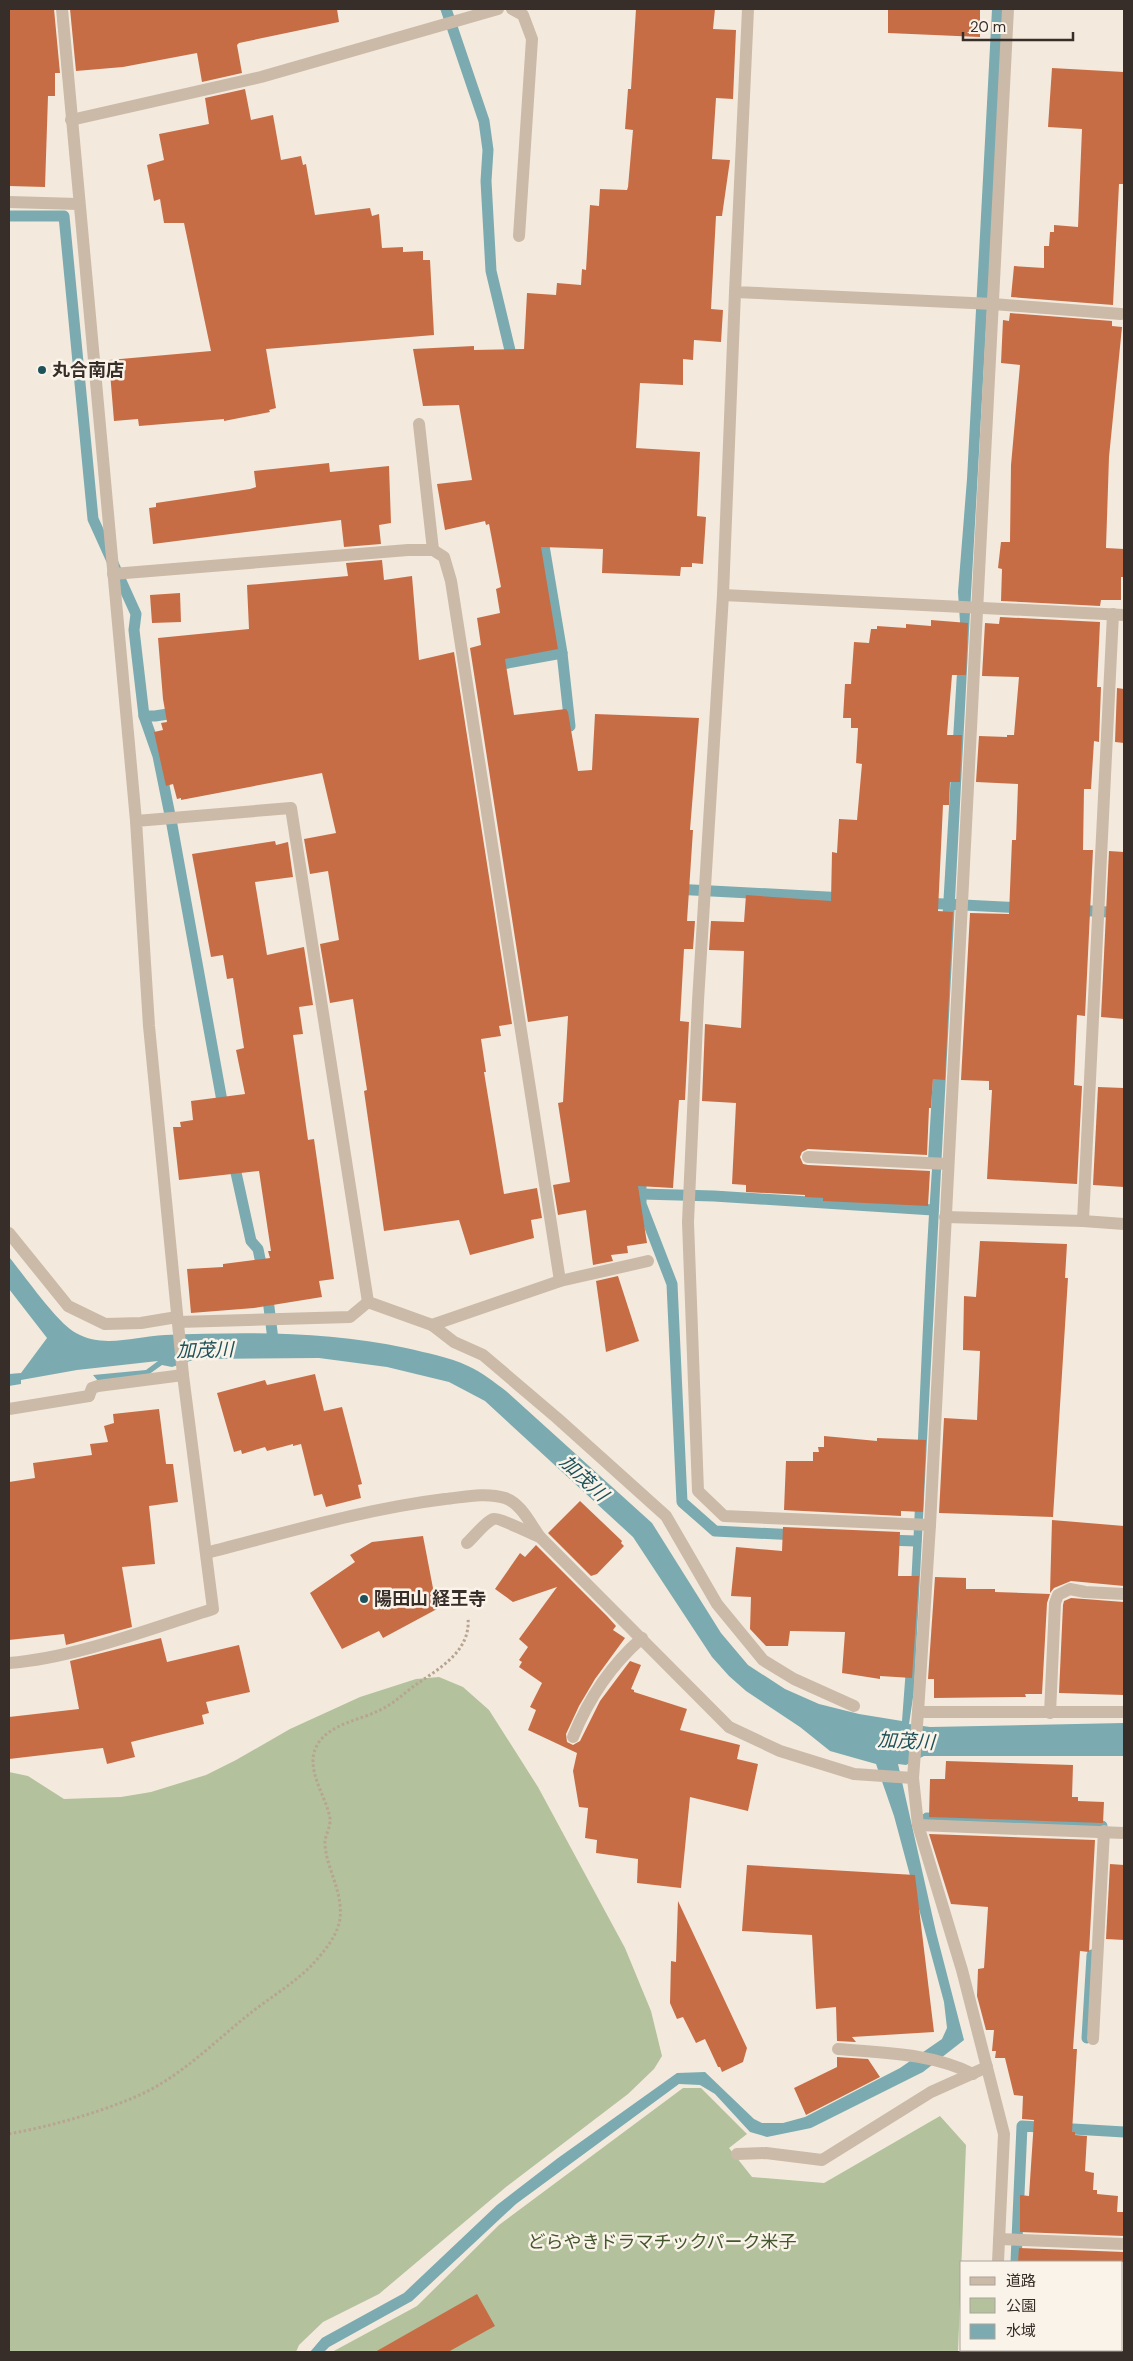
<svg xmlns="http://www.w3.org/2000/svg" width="1133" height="2361" viewBox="0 0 1133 2361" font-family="'DM Sans','Noto Sans JP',sans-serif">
	<rect width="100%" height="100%" fill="#f3eadd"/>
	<g fill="#b3c29c">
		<path d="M439 1677 463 1687 489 1710 538 1787 625 1948 651 2011 662 2056 654 2069 628 2094 506 2187 379 2294 323 2322 299 2345 296 2352H9V1772L28 1776 64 1799 121 1797 151 1792 206 1775 236 1760 290 1729 360 1697 416 1679Z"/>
		<path d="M683 2088H701L747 2134 729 2148 752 2177 824 2183 940 2116 966 2145 958 2352H332L417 2306 499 2225Z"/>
	</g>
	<path fill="#7babb0" d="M992 9H1004L969 630 914 1691 909 1724 930 1727 1124 1723V1756H924L906 1765 898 1764 936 1932 964 2040 923 2072 811 2128 767 2137 750 2132 715 2094 700 2085 679 2084 516 2204 412 2301 329 2347 324 2352H310L322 2338 404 2293 497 2205 558 2158 677 2073 705 2072 754 2119 762 2123H783L805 2117 900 2068 942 2039 947 2028 944 2002 894 1816 876 1764 830 1751 800 1727 746 1691 729 1676 712 1657 633 1537 485 1401 449 1382 387 1367 319 1358 196 1359 172 1367 162 1365 148 1375 98 1381 93 1375 146 1370 158 1361 77 1370 21 1380V1384L9 1386V1374L21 1373 47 1338 9 1289V1257C24 1275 58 1324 76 1333 104 1349 136 1336 165 1335 246 1332 327 1331 406 1348 427 1353 449 1357 468 1366 482 1372 494 1382 506 1391L652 1523 721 1633 748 1665 785 1689 819 1704 859 1714 902 1721C917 1537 919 1353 932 1169L928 1160 960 622 958 592 967 479Z"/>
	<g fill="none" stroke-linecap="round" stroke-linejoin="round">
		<g stroke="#7babb0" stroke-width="11">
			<path d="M446 9 484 121 488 150 486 181 491 271 513 363"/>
			<path d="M9 216H64L93 519 136 614 134 630 144 716 158 756 172 825 224 1112"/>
			<path d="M542 534 562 653 570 726"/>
			<path d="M492 666 562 653"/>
			<path d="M144 716H155L181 712"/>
			<path d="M674 889 845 898"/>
			<path d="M924 903 1025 908"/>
			<path d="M1076 910 1124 913"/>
			<path d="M233 1159 251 1241 258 1249 263 1273"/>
			<path d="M641 1172V1204L672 1284 682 1502 715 1531 797 1535"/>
			<path d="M641 1194 714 1196 933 1210"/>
			<path d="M267 1291 274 1348"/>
			<path d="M885 1540 916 1541"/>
			<path d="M927 1818 1102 1826"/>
			<path d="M1087 2038 1092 1955"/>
			<path d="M1016 2262 1022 2126 1124 2132"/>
			<path d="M1012 2352V2350"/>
		</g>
	</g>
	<g fill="#c76d46">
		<path d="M9 9H54L60 73H55V96H48L45 187 9 186Z"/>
		<path d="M70 9H337L339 22 239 43 237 45 242 73 202 82 197 53 123 67 76 71Z"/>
		<path d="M636 9H715L713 29 736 30 733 99 716 98 712 159 730 160 722 216H716L711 309 723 310 721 342 694 340 693 360 683 359V385L640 383 636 448 700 452 697 516 706 517 703 564 692 563V567H681L680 576 602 573 603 549 541 547 558 649 505 659 514 715 566 709 568 712 578 771 592 770 595 714 699 718 690 830H693L687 921H695L693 949H684L680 1021 689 1022 685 1100H679L673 1188 638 1186 647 1243 627 1246 628 1253 611 1255 613 1261 593 1265 586 1210 558 1215 553 1185 570 1182 558 1103 563 1102 568 1016 528 1022 470 648 481 645 477 618 500 613 496 589 501 587 489 524 486 525 485 521 445 530 437 484 472 480 459 405 423 406 413 349 474 346V350L524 349 527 293 556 295 557 283 581 285 582 269 586 270 590 205 599 206 600 189 627 190 628 187 633 130 625 129 628 89H631Z"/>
		<path d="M888 9H980V37L888 33Z"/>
		<path d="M1052 68 1124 72V184H1119L1113 305 1011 297 1014 266 1044 268V246H1049L1050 232H1054V225L1078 227 1082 129 1048 127Z"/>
		<path d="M245 89 251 120 273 115 281 160 301 156 303 165 306 164 315 215 370 208 372 216 379 214 382 248 403 247V252L423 251V260H430L434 335 266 349 276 408 269 410 270 412 224 421V419L139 426 138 419 114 421 109 360 211 351 184 223H164L160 199 154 201 147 165 164 160 159 134 209 124 205 98Z"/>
		<path d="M1010 313 1112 321V326L1122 327 1109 457 1106 548 1124 549V577H1121V600H1101L1100 606 1001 601 1002 569 998 568 1001 542H1010L1011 465 1020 365 1001 363 1003 320 1009 321Z"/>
		<path d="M329 463 330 472 389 466 391 523 379 525 381 544 344 547 341 520 153 544 149 508 156 507V503L250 489 256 487 254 471Z"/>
		<path d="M382 560 384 580 412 576 419 660 454 652 512 1024 499 1026 501 1036 481 1039 486 1072H484L504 1194 537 1188 542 1218 531 1220 534 1238 470 1255 459 1220 384 1231 364 1091 367 1090 353 999 330 1003 320 944 339 940 328 871 310 874 304 839 336 833 322 773 181 800V798L177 799 173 784 166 786 154 732 163 730 161 723 167 722 163 699 158 638 249 629 247 585 348 576 346 563Z"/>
		<path d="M180 593 181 622 152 623 150 595Z"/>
		<path d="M1000 617 1100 622 1097 687H1101L1099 742 1094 741 1091 789H1084L1083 850H1093L1085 1016 1077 1015 1074 1085 1082 1086 1077 1184 987 1179 992 1090H989V1081L961 1080 970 913 1009 914 1012 840H1016L1018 784 976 782 979 736 1007 737V735H1014L1019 677 982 676 985 623 999 624Z"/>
		<path d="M931 620 968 623 966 675H952L947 735H962L960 782H950L949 805H943L938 911 953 912 945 1080 933 1079 931 1108H929L927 1155 808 1149 802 1152 800 1157 803 1164 808 1165 930 1171 928 1206 823 1201V1198L805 1197V1195L746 1192V1185L732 1184 736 1103 702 1101 705 1024 741 1028 744 951 709 950 711 921 744 922 746 895 831 901 832 852 837 853 839 819 857 820 862 764 856 763 858 728H851V718H843L845 684H851L854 642 869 643 871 629H877V626L906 628V624L931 626Z"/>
		<path d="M1117 688 1124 689V743L1115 742Z"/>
		<path d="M275 841 276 845 288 842 293 877 255 882 267 955 304 947 313 1005 299 1007 303 1034 293 1035 308 1140 314 1139 334 1279 319 1281 322 1297 254 1308 191 1313 187 1269 223 1267V1264L270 1258 268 1251H271L259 1171 179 1180 173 1127H181L180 1122 193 1120 191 1101 245 1094 236 1050 244 1048 233 978 227 979 223 955 211 957 192 854Z"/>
		<path d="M1109 851 1124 852V1019L1101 1017Z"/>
		<path d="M1098 1087 1124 1088V1187L1093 1185Z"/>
		<path d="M980 1241 1067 1244 1065 1278H1068L1053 1517 939 1513 944 1418 977 1420 980 1351 963 1350 964 1296 976 1297Z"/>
		<path d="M618 1276 639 1341 606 1352 596 1281Z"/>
		<path d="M315 1374 324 1411 342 1407 362 1484 358 1485 361 1498 326 1507 322 1494 314 1496 301 1444 293 1446V1444L267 1451 265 1447 242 1454 241 1450 234 1452 217 1393 265 1380 267 1385Z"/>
		<path d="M159 1409 166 1464H173L178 1502 149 1506 155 1564 122 1567 132 1627 66 1645 64 1634 9 1640V1482L35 1478 33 1463 92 1455 90 1444 108 1442 104 1426 114 1423 113 1414Z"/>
		<path d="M824 1436 877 1441V1438L926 1440 923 1512 901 1511V1516L784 1510 786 1461H813V1452H819L818 1447H824Z"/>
		<path d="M580 1501 622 1541 621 1543 624 1546 597 1574 591 1576 548 1533Z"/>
		<path d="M1052 1520 1124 1526V1586L1071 1581 1054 1588 1050 1593Z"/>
		<path d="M783 1527 900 1532 898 1576H919L912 1678 880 1676V1679L842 1673 845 1632 790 1631 788 1646H766L750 1629 751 1597 731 1596 736 1547 782 1551Z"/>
		<path d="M423 1536 437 1609 383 1638 379 1631 342 1649 310 1593 355 1562 350 1555 372 1542Z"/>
		<path d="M536 1545 607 1616 616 1626 613 1630 625 1638 595 1679 579 1706 566 1734 567 1742 573 1745 580 1741 600 1701 630 1661 641 1665 631 1689 634 1690V1692L687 1709 680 1730 740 1745 737 1759 758 1764 748 1811 690 1797 681 1888 637 1883 638 1859 596 1853 597 1840 585 1838 588 1808 579 1807 573 1771 577 1753 528 1730 536 1710 530 1707 542 1683 519 1667 522 1662 519 1660 528 1647 519 1639 557 1587 513 1602 495 1589 520 1553 525 1557Z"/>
		<path d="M935 1577 966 1578V1589H995V1592L1050 1594 1047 1603 1042 1694H1025L1026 1697 934 1698V1679H928Z"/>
		<path d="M1071 1598 1124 1602V1695L1059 1693 1063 1605 1064 1601Z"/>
		<path d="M161 1638 167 1662 239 1645 250 1692 206 1702 209 1713 202 1715 204 1724 131 1742 135 1757 107 1764 103 1748 9 1759V1717L79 1709 70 1661Z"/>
		<path d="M946 1761 1073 1765 1072 1797H1078V1801L1104 1802 1103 1823 929 1817 930 1779H945Z"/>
		<path d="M929 1834 1095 1840 1089 1952 1080 1951 1073 2049H1077L1072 2132H1075V2135L1087 2136 1085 2171 1094 2173 1093 2190H1097V2194L1118 2196 1117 2212H1124V2236L1020 2232V2195L1029 2196 1034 2120 1022 2119 1023 2096 1014 2095 1005 2058H995L996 2051H992L994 2030H986L977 1996 978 1969 984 1968 988 1907 951 1904Z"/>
		<path d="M1110 1864 1124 1865V1940L1106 1939Z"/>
		<path d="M747 1865 915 1875 934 2032 852 2037 856 2042 837 2041 836 2007 816 2009 812 1935 742 1931Z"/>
		<path d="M678 1901 747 2048 743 2062 722 2072 720 2067H718L705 2039 696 2043 683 2017 677 2019 670 2003 671 1961 676 1962Z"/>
		<path d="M837 2057 868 2059 880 2077 806 2115 794 2088 837 2067Z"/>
		<path d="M1019 2248 1124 2252V2262H1018Z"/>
		<path d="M477 2294 495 2326 448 2352H375Z"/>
	</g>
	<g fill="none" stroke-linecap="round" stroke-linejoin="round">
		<path stroke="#b7a492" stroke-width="3" stroke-dasharray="2.5 2.5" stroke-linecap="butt" d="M9 2134C51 2126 95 2114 135 2097 178 2079 212 2044 248 2015 268 1999 293 1984 311 1966 323 1953 337 1937 340 1919 343 1891 327 1870 325 1845 324 1836 331 1828 330 1818 326 1795 302 1766 319 1742 332 1724 359 1720 378 1711 392 1705 402 1695 414 1686 438 1669 471 1652 468 1618"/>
		<g stroke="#cbbaa8" stroke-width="12">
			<path d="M993 304 1121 314"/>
			<path d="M419 424 433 550"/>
			<path d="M808 1157 947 1164"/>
			<path d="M178 1322 350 1317 368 1302"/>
			<path d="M432 1325 454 1342 483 1355 557 1418 666 1516 717 1604 763 1660 794 1679 854 1706"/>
			<path d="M89 1396 92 1388 98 1386 183 1375"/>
			<path d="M467 1543C474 1537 484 1523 493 1519 498 1517 532 1534 540 1537"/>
			<path d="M1050 1713 1055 1603 1058 1595 1070 1589 1085 1592 1124 1594"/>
			<path d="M573 1737C588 1700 611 1665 642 1638"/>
			<path d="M1093 2039 1104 1831"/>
			<path d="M838 2049C883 2053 932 2053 973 2074"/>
			<path d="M999 2239 1124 2244"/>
		</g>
		<g stroke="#cbbaa8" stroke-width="12">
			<path d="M62 9 136 821"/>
			<path d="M512 9 523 15 532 39 519 236"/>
			<path d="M748 9 735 292 993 304"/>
			<path d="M71 120 261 77 498 9"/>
			<path d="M9 202 78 204"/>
			<path d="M735 292 723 595 698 1001 688 1222 698 1491 724 1516 930 1525"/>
			<path d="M113 574 408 550H433L444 557 451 581 560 1281"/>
			<path d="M723 595 1124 615"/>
			<path d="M945 1217 1083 1221 1113 614"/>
			<path d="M1083 1221 1124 1224"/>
			<path d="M9 1233 68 1306 105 1324 141 1323 177 1317"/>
			<path d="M9 1409 89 1396"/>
			<path d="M206 1553C285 1533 364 1509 445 1499 464 1497 486 1492 505 1498 521 1503 531 1525 540 1537L729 1727 780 1751 854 1774 913 1778"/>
			<path d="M9 1663C75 1658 149 1629 213 1609L183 1375 149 1026 136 821 291 808 368 1302 432 1325 560 1281 648 1261"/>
			<path d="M918 1712 930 1525 1008 9"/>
			<path d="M918 1825 1124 1833"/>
			<path d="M737 2154 766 2153 822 2160 931 2092 987 2067"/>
			<path d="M998 2262 1004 2134 962 1970 918 1825 913 1778 918 1712H1124"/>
			<path d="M993 2352V2350"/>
		</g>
	</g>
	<g fill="#1d525a" stroke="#faf3e9" stroke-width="2">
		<circle cx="42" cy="370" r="5"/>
		<circle cx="364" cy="1599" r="5"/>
	</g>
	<g text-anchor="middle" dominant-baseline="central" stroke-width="5" stroke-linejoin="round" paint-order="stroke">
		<g font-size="18" font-weight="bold" fill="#382e29" stroke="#faf3e9" text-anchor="start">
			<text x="52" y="370">丸合南店</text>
			<text x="374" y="1599">陽田山 経王寺</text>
		</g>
		<g font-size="18" fill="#44562c" stroke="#faf3e9">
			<text x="662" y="2242">どらやきドラマチックパーク米子</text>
		</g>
		<g font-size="19" font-style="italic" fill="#1d525a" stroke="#faf3e9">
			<text transform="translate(205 1350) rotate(-1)">加茂川</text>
			<text transform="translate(584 1478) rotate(43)">加茂川</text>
			<text transform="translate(906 1741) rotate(3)">加茂川</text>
		</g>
	</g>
	<rect width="1133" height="2361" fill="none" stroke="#382e29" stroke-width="20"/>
	<rect x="960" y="2261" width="162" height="90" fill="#faf3e9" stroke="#aca49c"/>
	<rect x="970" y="2277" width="25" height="8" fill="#cbbaa8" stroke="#aca49c"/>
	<text x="1006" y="2286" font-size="15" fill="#382e29">道路</text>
	<rect x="970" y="2298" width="25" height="15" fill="#b3c29c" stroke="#aca49c"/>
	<text x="1006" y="2311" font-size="15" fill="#382e29">公園</text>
	<rect x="970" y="2324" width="25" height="15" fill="#7babb0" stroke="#aca49c"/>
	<text x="1006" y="2336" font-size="15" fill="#382e29">水域</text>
	<path d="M963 32v8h110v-8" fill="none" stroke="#382e29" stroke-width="2.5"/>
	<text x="970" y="32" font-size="15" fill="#382e29" stroke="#faf3e9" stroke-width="4" paint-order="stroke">20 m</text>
</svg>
